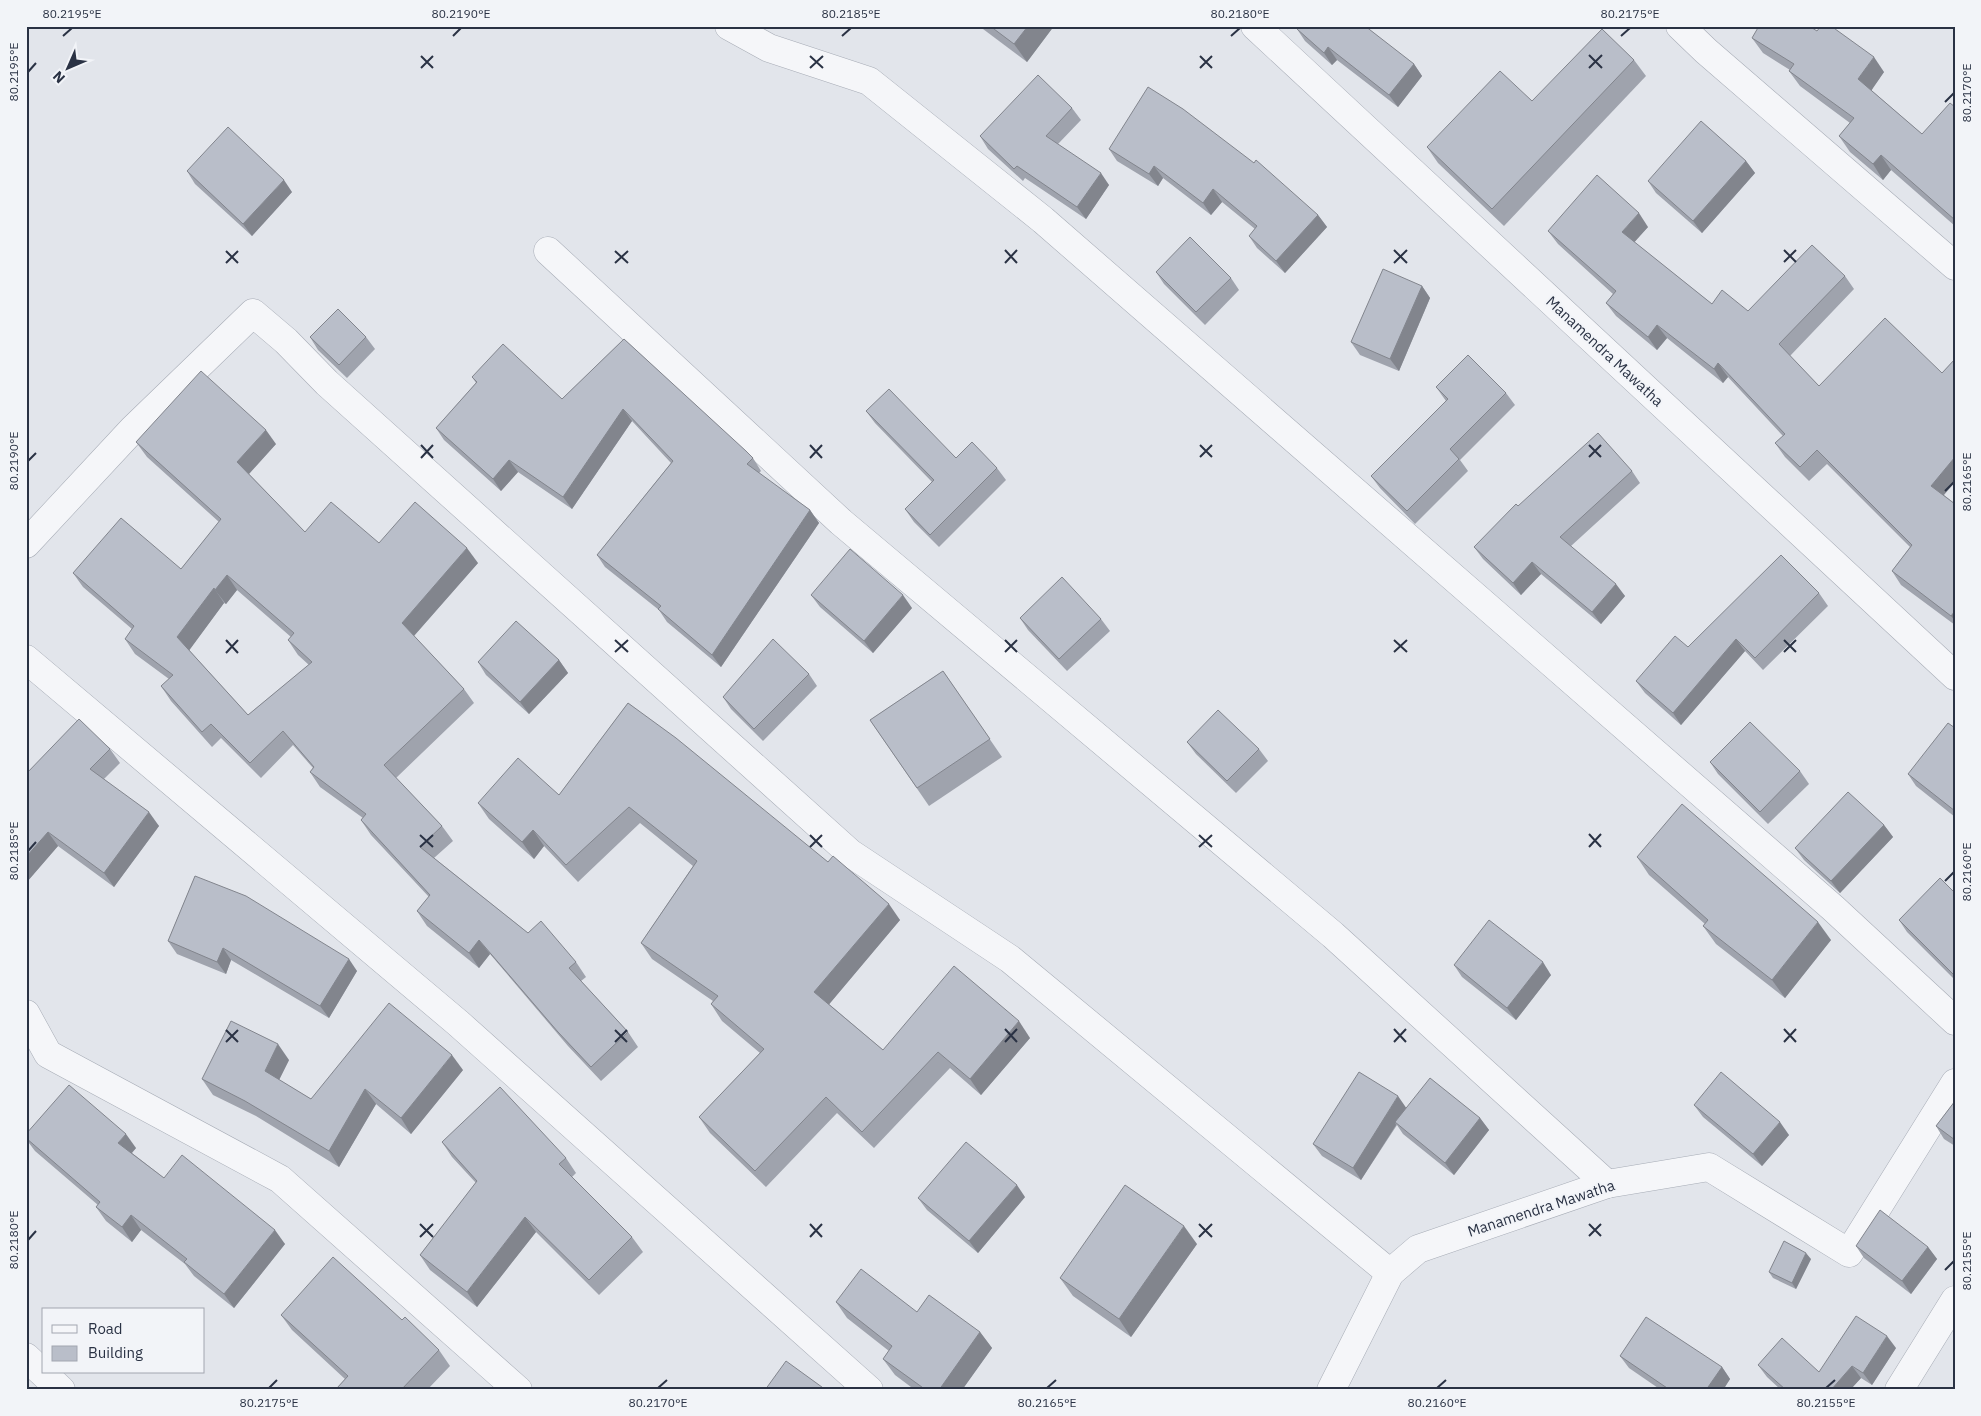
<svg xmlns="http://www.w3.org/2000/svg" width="1981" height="1416" viewBox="0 0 1981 1416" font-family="'IBM Plex Sans',sans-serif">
	<rect width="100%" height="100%" fill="#e2e5eb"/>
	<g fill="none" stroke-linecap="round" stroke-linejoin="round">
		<defs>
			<g id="minor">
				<path d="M729 26 769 48 869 81 1043 220 1833 908 1955 1021"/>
				<path d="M1255 26 1955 676"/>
				<path d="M1680 26 1706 51 1955 266"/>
				<path d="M548 251 841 522 1333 935 1607 1184"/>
				<path d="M26 544 133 429 253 313 286 341 327 383 850 853 1010 959 1390 1273"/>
				<path d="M26 659 458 1023 869 1390"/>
				<path d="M26 1014 48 1054 280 1179 518 1390"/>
				<path d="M26 1357 61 1390"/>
				<path d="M1331 1390 1390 1273 1418 1249 1607 1184 1709 1167 1849 1253 1955 1083"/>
				<path d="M1899 1390 1955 1300"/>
			</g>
		</defs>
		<use href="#minor" stroke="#a7acb6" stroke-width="29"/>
		<use href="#minor" stroke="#f5f6f9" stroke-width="28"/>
	</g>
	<g fill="#9fa3ad" fill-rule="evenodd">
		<path d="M979 26H1054L1027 62Z"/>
		<path d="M1297 29 1414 64 1422 76 1398 107 1337 60 1332 65 1305 41Z"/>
		<path d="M1752 38 1884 72 1871 90 1922 134 1955 107V226L1891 170 1883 180 1850 152 1839 136 1850 123 1800 86 1789 71 1790 70 1763 53Z"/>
		<path d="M1634 60 1646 76 1504 226 1438 163 1427 147 1532 101Z"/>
		<path d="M1072 108 1081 120 1058 144 1109 185 1086 219 1025 178 1023 181 988 149 980 136Z"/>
		<path d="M1109 149 1318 215 1327 227 1285 273 1257 248 1249 236 1255 229 1222 202 1211 215 1163 178 1158 186 1117 161Z"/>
		<path d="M1746 161 1755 173 1702 233 1656 193 1648 181Z"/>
		<path d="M187 171 292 192 252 236 195 184Z"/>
		<path d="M1648 227 1634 242 1712 304 1748 311 1845 276 1854 289 1790 356 1819 386 1942 373 1955 359V482L1944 495 1955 504V625L1901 585 1892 571 1910 547 1827 464 1809 481 1785 457 1775 443 1783 436 1728 377 1723 383 1667 338 1657 350 1616 316 1606 303 1613 294 1558 244 1548 231Z"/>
		<path d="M1156 272 1231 278 1239 290 1205 325 1164 284Z"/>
		<path d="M1422 286 1430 298 1399 371 1360 355 1351 342Z"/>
		<path d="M310 337H366L375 349 347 378 318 350Z"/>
		<path d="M624 339 753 458 761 471 759 473 810 510 819 523 721 667 667 622 659 610 605 567 597 555 671 463 632 421 572 509 518 472 501 491 444 440 436 428 476 383 472 377 562 399Z"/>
		<path d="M1436 387 1506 393 1515 405 1460 460 1468 471 1415 524 1380 488 1371 476 1446 401Z"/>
		<path d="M866 411 956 458 997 468 1006 480 939 547 914 522 905 509 932 482 875 423Z"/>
		<path d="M136 442 276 444 249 474 305 532 379 543 478 563 414 636 464 689 474 703 396 778 442 826 453 841 434 858 528 933 576 962 586 977 581 981 628 1032 638 1047 601 1081 568 1046 490 954 479 968 427 926 417 911 429 897 371 835 361 820 363 818 320 787 310 772 313 768 293 745 261 778 221 738 212 747 171 701 161 686 169 679 135 654 125 639 132 629 83 587 73 573 181 569 219 522 147 457ZM237 590 291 637 288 640 298 655 309 665 248 715 189 650 224 603 226 604Z"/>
		<path d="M1632 471 1640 483 1571 546 1625 596 1601 624 1541 574 1521 595 1483 559 1474 547 1518 506Z"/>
		<path d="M1819 593 1828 606 1763 670 1745 651 1681 725 1645 693 1636 681 1688 647Z"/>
		<path d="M811 595 912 608 873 653 820 607Z"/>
		<path d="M1020 618 1101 619 1110 631 1067 671 1028 630Z"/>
		<path d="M559 660 568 673 529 714 486 675 478 662Z"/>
		<path d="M943 671 1002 757 929 806 870 720Z"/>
		<path d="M809 674 817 686 763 741 731 709 723 697Z"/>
		<path d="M628 703 900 920 829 1004 883 1050 1030 1038 981 1095 950 1068 874 1148 837 1113 766 1187 710 1133 699 1117 760 1053 722 1021 711 1004 713 1001 652 959 641 943 693 866 640 823 578 882 544 846 534 859 489 819 478 803 559 795Z"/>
		<path d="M1955 728V817L1916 786 1908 774Z"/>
		<path d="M1187 742 1259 749 1268 761 1236 793 1196 754Z"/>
		<path d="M110 749 120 763 104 779 159 826 114 887 58 846 26 883V774Z"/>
		<path d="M1710 762 1800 771 1809 784 1768 824 1718 774Z"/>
		<path d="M1884 825 1893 837 1840 893 1804 860 1795 848Z"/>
		<path d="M1637 857 1831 940 1785 998 1716 944 1703 926 1705 924 1649 875Z"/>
		<path d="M195 876 357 971 329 1018 231 960 226 974 177 954 168 941Z"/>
		<path d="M1955 893V980L1907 932 1899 920Z"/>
		<path d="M1454 965 1551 975 1516 1020 1462 977Z"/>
		<path d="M289 1060 279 1080 311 1099 463 1070 411 1134 376 1104 339 1167 256 1116 213 1095 202 1079Z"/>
		<path d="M1955 1101V1146L1944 1139 1936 1126Z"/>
		<path d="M1694 1105 1789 1135 1762 1166 1703 1117Z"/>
		<path d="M1406 1108 1480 1118 1489 1130 1454 1175 1403 1134 1397 1125 1361 1180 1322 1156 1313 1144Z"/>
		<path d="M26 1134 136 1148 132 1153 164 1178 285 1244 234 1308 194 1276 185 1264 141 1230 132 1242 106 1221 96 1207 98 1205 35 1151 26 1139Z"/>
		<path d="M442 1142 566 1158 576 1173 572 1177 632 1237 643 1252 599 1295 536 1232 477 1307 430 1270 420 1255 476 1183 452 1157Z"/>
		<path d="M1025 1197 978 1253 927 1210 918 1198Z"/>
		<path d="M1197 1244 1131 1337 1073 1296 1060 1278Z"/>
		<path d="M1856 1246 1928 1247 1937 1259 1911 1294 1864 1258Z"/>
		<path d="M1811 1259 1796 1289 1773 1278 1769 1272Z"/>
		<path d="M836 1302 917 1312 980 1332 992 1348 962 1390H915L895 1375 883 1359 889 1351 847 1318Z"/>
		<path d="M281 1315 402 1320 439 1350 450 1366 427 1390H338L337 1388 345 1379 292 1330Z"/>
		<path d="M1896 1348 1872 1385 1861 1378 1850 1390H1781L1767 1377 1758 1365 1819 1372Z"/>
		<path d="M1620 1356 1722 1367 1730 1379 1723 1390H1661L1629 1368Z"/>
	</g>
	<g fill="#82858d">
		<path d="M1028 26H1054L1027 62 1014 44Z"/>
		<path d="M1328 47 1337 60 1332 65 1324 53Z"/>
		<path d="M1874 57 1884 72 1869 94 1858 79Z"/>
		<path d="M1414 64 1422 76 1398 107 1389 95Z"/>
		<path d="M1881 155 1891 170 1883 180 1873 164Z"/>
		<path d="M1746 161 1755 173 1702 233 1693 221Z"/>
		<path d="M1154 166 1163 178 1158 186 1149 174Z"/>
		<path d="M1101 173 1109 185 1086 219 1077 207Z"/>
		<path d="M284 180 292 192 252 236 243 224Z"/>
		<path d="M1213 189 1222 202 1211 215 1203 203Z"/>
		<path d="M1639 213 1648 227 1631 246 1622 232Z"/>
		<path d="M1318 215 1327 227 1285 273 1276 261Z"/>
		<path d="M1422 286 1430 298 1399 371 1390 359Z"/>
		<path d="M1657 325 1667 338 1657 350 1648 337Z"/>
		<path d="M1718 363 1728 377 1723 383 1714 369Z"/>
		<path d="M623 409 632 421 572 509 563 497Z"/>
		<path d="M266 430 276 444 247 476 237 462Z"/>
		<path d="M1955 457V482L1940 499 1931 486Z"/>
		<path d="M509 460 518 472 501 491 493 479Z"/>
		<path d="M810 510 819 523 721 667 712 655Z"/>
		<path d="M467 548 478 563 412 638 402 623Z"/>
		<path d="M1532 562 1541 574 1521 595 1513 583Z"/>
		<path d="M227 575 237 590 226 604 215 590Z"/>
		<path d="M1616 584 1625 596 1601 624 1592 612Z"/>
		<path d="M214 588 224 603 188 652 177 637Z"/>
		<path d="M903 595 912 608 873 653 864 641Z"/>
		<path d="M1955 611V621L1951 616Z"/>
		<path d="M1736 639 1745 651 1681 725 1673 713Z"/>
		<path d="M559 660 568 673 529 714 520 702Z"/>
		<path d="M149 812 159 826 114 887 104 873Z"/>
		<path d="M1884 825 1893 837 1840 893 1831 881Z"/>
		<path d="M533 830 544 846 534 859 522 842Z"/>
		<path d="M48 832 58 846 26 883V857Z"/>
		<path d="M889 904 900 920 826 1008 814 992Z"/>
		<path d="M1818 922 1831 940 1785 998 1772 980Z"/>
		<path d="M479 940 490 954 479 968 469 953Z"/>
		<path d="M223 948 231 960 226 974 217 962Z"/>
		<path d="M349 959 357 971 329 1018 320 1006Z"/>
		<path d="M1543 962 1551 975 1516 1020 1507 1008Z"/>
		<path d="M1019 1021 1030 1038 981 1095 970 1079Z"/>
		<path d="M278 1044 289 1060 276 1086 265 1071Z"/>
		<path d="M452 1055 463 1070 411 1134 401 1118Z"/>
		<path d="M365 1089 376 1104 339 1167 329 1151Z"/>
		<path d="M1398 1096 1407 1109 1395 1122 1396 1125 1361 1180 1353 1168Z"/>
		<path d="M1480 1118 1489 1130 1454 1175 1445 1163Z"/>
		<path d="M1780 1122 1789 1135 1762 1166 1753 1154Z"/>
		<path d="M126 1134 136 1148 128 1157 118 1143Z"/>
		<path d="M1017 1185 1025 1197 978 1253 969 1241Z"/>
		<path d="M131 1215 141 1230 132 1242 122 1227Z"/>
		<path d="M525 1217 536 1232 477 1307 467 1292Z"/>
		<path d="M1184 1226 1197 1244 1131 1337 1119 1319Z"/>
		<path d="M275 1230 285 1244 234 1308 224 1294Z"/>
		<path d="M1928 1247 1937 1259 1911 1294 1902 1281Z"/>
		<path d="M1806 1253 1811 1259 1796 1289 1792 1283Z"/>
		<path d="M980 1332 992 1348 962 1390H939Z"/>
		<path d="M1887 1336 1896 1348 1872 1385 1863 1373Z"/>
		<path d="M1852 1366 1861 1378 1850 1390H1831Z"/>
		<path d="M1722 1367 1730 1379 1723 1390H1706Z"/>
	</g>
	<g fill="#b9bec9" stroke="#82858d" fill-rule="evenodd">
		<path d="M990 26H1028L1014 44Z"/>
		<path d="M1299 26H1365L1414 64 1389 95 1328 47 1324 53 1297 29Z"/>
		<path d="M1759 26H1809L1817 31 1821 26H1831L1874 57 1858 79 1922 134 1950 103 1955 107V220L1881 155 1873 164 1839 136 1854 118 1789 71 1794 64 1752 38Z"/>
		<path d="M1602 29 1634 60 1492 209 1427 147 1500 71 1532 101Z"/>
		<path d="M1038 75 1072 108 1046 136 1101 173 1077 207 1017 166 1014 169 980 136Z"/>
		<path d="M1148 87 1183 109 1254 163 1256 160 1318 215 1276 261 1249 236 1257 226 1213 189 1203 203 1154 166 1149 174 1109 149Z"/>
		<path d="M1701 121 1746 161 1693 221 1648 181Z"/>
		<path d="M228 127 284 180 243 224 187 171Z"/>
		<path d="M1597 175 1639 213 1622 232 1712 304 1722 290 1748 311 1812 245 1845 276 1779 344 1819 386 1885 318 1942 373 1955 359V457L1931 486 1955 504V611L1951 616 1892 571 1912 545 1817 450 1800 467 1775 443 1785 434 1718 363 1714 369 1657 325 1648 337 1606 303 1616 291 1548 231Z"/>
		<path d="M1190 237 1231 278 1196 312 1156 272Z"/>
		<path d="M1383 269 1422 286 1390 359 1351 342Z"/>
		<path d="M338 309 366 337 339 365 310 337Z"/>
		<path d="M624 339 746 451 753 458 747 464 810 510 712 655 658 609 661 606 597 555 673 461 623 409 563 497 509 460 493 479 436 428 477 382 472 377 503 344 562 399Z"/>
		<path d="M1468 355 1506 393 1450 449 1459 459 1407 511 1371 476 1448 399 1436 387Z"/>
		<path d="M201 371 266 430 237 462 305 532 331 502 379 543 415 502 467 548 402 623 464 689 384 765 442 826 420 847 528 933 541 921 576 962 569 968 628 1032 591 1067 558 1032 479 940 469 953 417 911 430 895 361 820 366 814 310 772 314 767 283 731 250 763 211 724 202 732 161 686 173 675 125 639 134 626 73 573 121 518 181 569 221 519 136 442ZM227 575 294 633 288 640 312 662 248 715 177 637 214 588 215 590Z"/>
		<path d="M889 389 956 458 972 442 997 468 930 535 905 509 934 480 866 411Z"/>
		<path d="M1598 433 1632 471 1560 537 1616 584 1592 612 1532 562 1513 583 1474 547 1516 504 1518 506Z"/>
		<path d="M850 549 903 595 864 641 811 595Z"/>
		<path d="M1781 555 1819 593 1755 658 1736 639 1673 713 1636 681 1675 636 1688 647Z"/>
		<path d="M1062 577 1101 619 1059 659 1020 618Z"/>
		<path d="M516 621 559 660 520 702 478 662Z"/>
		<path d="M773 639 809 674 754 729 723 697Z"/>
		<path d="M943 671 990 739 917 788 870 720Z"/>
		<path d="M628 703 676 738 828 862 833 856 889 904 814 992 883 1050 954 966 1019 1021 970 1079 938 1052 862 1132 826 1097 755 1171 699 1117 764 1049 711 1004 718 996 641 943 697 861 629 807 566 865 533 830 522 842 478 803 518 758 559 795Z"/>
		<path d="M1218 710 1259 749 1227 781 1187 742Z"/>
		<path d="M79 719 110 749 90 769 149 812 104 873 48 832 26 857V774Z"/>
		<path d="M1750 722 1800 771 1760 812 1710 762Z"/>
		<path d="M1948 723 1955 728V811L1908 774Z"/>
		<path d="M1848 792 1884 825 1831 881 1795 848Z"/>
		<path d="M1682 804 1818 922 1772 980 1703 926 1708 920 1637 857Z"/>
		<path d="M195 876 246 896 349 959 320 1006 223 948 217 962 168 941Z"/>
		<path d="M1940 878 1955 893V976L1899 920Z"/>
		<path d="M1489 920 1543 962 1507 1008 1454 965Z"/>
		<path d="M389 1003 452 1055 401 1118 365 1089 329 1151 245 1101 202 1079 231 1021 278 1044 265 1071 311 1099Z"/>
		<path d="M1359 1072 1398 1096 1353 1168 1313 1144Z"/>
		<path d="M1721 1072 1780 1122 1753 1154 1694 1105Z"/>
		<path d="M1430 1078 1480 1118 1445 1163 1395 1122Z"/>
		<path d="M69 1085 126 1134 118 1143 164 1178 182 1155 275 1230 224 1294 184 1262 187 1259 131 1215 122 1227 96 1207 100 1202 26 1138V1134Z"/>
		<path d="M500 1087 566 1158 559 1164 632 1237 589 1280 525 1217 467 1292 420 1255 477 1181 442 1142Z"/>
		<path d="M1955 1101V1140L1936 1126Z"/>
		<path d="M966 1142 1017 1185 969 1241 918 1198Z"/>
		<path d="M1125 1185 1184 1226 1119 1319 1060 1278Z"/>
		<path d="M1880 1210 1928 1247 1902 1281 1856 1246Z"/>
		<path d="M1784 1241 1806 1253 1792 1283 1769 1272Z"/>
		<path d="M333 1257 402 1320 405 1317 439 1350 401 1390H338L337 1388 348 1376 281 1315Z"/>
		<path d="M861 1269 917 1312 929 1295 980 1332 939 1390H926L883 1359 892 1346 836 1302Z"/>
		<path d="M1856 1316 1887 1336 1863 1373 1852 1366 1831 1390H1786L1758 1365 1782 1338 1819 1372Z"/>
		<path d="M1646 1317 1722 1367 1706 1390H1670L1620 1356Z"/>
		<path d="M786 1361 826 1390H765Z"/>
	</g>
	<path fill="none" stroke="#2a3244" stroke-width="2" d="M63 36 72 28M453 36 461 28M842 36 851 28M1231 36 1240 28M1621 36 1630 28M1589 55 1602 68M421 56 433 68M810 56 823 68M1200 56 1212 68M421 68 433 56M810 68 823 56M1200 68 1212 56M1589 68 1602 55M28 72 36 63M1945 102 1954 93M1005 250 1017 263M1394 250 1407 263M1784 250 1796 262M226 251 238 263M615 251 628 263M1784 262 1796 250M226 263 238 251M615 263 628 251M1005 263 1017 250M1394 263 1407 250M421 445 433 458M810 445 822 458M1200 445 1212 457M1589 445 1601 457M1200 457 1212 445M1589 457 1601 445M421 458 433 445M810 458 822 445M28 461 36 453M1945 491 1954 482M226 640 238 653M615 640 628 652M1005 640 1017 652M1394 640 1407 652M1784 640 1796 652M615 652 628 640M1005 652 1017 640M1394 652 1407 640M1784 652 1796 640M226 653 238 640M1589 834 1601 847M420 835 433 847M810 835 822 847M1199 835 1212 847M420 847 433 835M810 847 822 835M1199 847 1212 835M1589 847 1601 834M28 851 36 842M1945 881 1954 872M1005 1029 1017 1042M1394 1029 1406 1042M1784 1029 1796 1042M226 1030 238 1042M615 1030 627 1042M226 1042 238 1030M615 1042 627 1030M1005 1042 1017 1029M1394 1042 1406 1029M1784 1042 1796 1029M420 1224 433 1237M810 1224 822 1237M1199 1224 1212 1237M1589 1224 1601 1236M1589 1236 1601 1224M420 1237 433 1224M810 1237 822 1224M1199 1237 1212 1224M28 1240 36 1231M1945 1270 1954 1261M269 1388 277 1380M658 1388 667 1380M1047 1388 1056 1380M1437 1388 1446 1380M1826 1388 1835 1380"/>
	<g text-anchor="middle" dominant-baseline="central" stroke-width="4" stroke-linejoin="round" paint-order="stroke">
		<g font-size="15" fill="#2a3244" stroke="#f2f4f8">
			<text transform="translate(1605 351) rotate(43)">Manamendra Mawatha</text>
			<text transform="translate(1541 1208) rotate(-18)">Manamendra Mawatha</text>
		</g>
	</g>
	<rect width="1981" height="1416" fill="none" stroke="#f2f4f8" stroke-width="55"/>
	<rect x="42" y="1308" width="162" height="65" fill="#f2f4f8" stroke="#a2a6b0"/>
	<rect x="52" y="1325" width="25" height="8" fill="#f5f6f9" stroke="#a2a6b0"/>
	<text x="88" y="1334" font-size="15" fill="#2a3244">Road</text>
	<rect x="52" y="1346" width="25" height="15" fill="#b9bec9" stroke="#a2a6b0"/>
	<text x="88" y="1358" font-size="15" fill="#2a3244">Building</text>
	<g transform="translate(68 68) rotate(225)" stroke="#f2f4f8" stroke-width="4" paint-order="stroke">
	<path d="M0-4L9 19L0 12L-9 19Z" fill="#2a3244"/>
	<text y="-8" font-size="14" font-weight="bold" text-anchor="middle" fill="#2a3244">N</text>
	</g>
	<rect x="28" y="28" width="1926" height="1360" fill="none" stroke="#2a3244" stroke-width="2"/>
	<g font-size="12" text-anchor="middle" fill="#2a3244">
		<text x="72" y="18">80.2195°E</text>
		<text x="461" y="18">80.2190°E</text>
		<text x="851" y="18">80.2185°E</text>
		<text x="1240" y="18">80.2180°E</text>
		<text x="1630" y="18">80.2175°E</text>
		<text transform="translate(14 72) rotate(-90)" y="4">80.2195°E</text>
		<text transform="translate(1967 93) rotate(-90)" y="4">80.2170°E</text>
		<text transform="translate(14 461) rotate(-90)" y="4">80.2190°E</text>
		<text transform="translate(1967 482) rotate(-90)" y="4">80.2165°E</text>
		<text transform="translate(14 851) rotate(-90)" y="4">80.2185°E</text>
		<text transform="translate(1967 872) rotate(-90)" y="4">80.2160°E</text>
		<text transform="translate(14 1240) rotate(-90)" y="4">80.2180°E</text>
		<text transform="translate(1967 1261) rotate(-90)" y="4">80.2155°E</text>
		<text x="269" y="1407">80.2175°E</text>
		<text x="658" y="1407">80.2170°E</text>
		<text x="1047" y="1407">80.2165°E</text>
		<text x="1437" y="1407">80.2160°E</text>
		<text x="1826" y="1407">80.2155°E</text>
	</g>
</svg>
